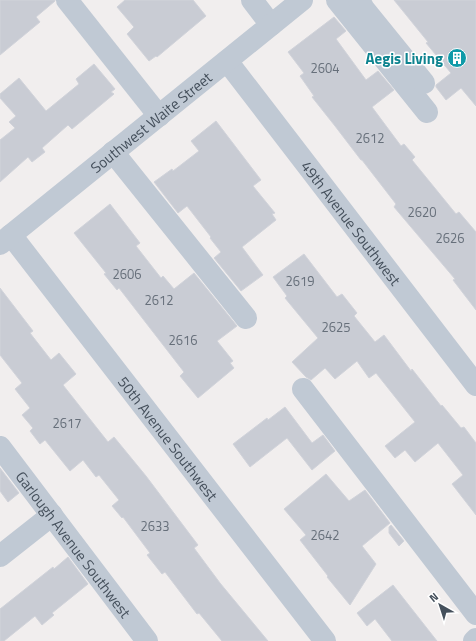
<svg xmlns="http://www.w3.org/2000/svg" width="476" height="641" viewBox="0 0 476 641" font-family="'Titillium Web',sans-serif">
	<rect width="100%" height="100%" fill="#f1eeee"/>
	<g fill="#c9ccd4" stroke="#d1d3da">
		<path d="M0 0H55V1L36 17 40 22 0 55Z"/>
		<path d="M125 0H193L206 16 157 57 156 56 149 61 127 34 134 27 117 7Z"/>
		<path d="M394 0H476V106L461 88 446 100 436 87V85L451 73 426 43 428 42Z"/>
		<path d="M334 17 346 31 336 39 366 80 378 71 394 90 372 107 401 146 404 144 415 157 412 160 456 214 459 212 476 232V310L453 280 455 279 394 207 396 204 362 160H361L335 126 312 97 314 96 300 76 304 73 288 52Z"/>
		<path d="M94 64 115 89 111 92 114 94 72 129 68 125 42 148 45 152 32 162 28 157 0 182V140L15 128 9 122 16 116 0 98V94L19 78 46 111 79 84 76 79Z"/>
		<path d="M216 121 261 180 253 186 275 213 272 214 276 220 242 247 263 275 241 291 214 258 221 252 210 238 211 237 187 206 178 213 154 182 172 169 173 171 199 151 191 141Z"/>
		<path d="M110 204 140 243 136 246 161 278 163 276 174 289 194 273 237 326 217 341 233 361 230 363 234 368 198 398 180 376 184 372 119 288 117 290 104 274 106 273 74 233Z"/>
		<path d="M304 254 337 297 342 294 357 313 354 316 375 342 384 335 411 371 412 369 441 406 442 405 461 428 464 427 476 443V515L452 484 463 475 438 443 415 462 405 450 395 458 385 446 415 422 376 373 369 378 357 361 335 379 325 368 311 380 306 377 292 362 318 338 285 298 287 296 273 277Z"/>
		<path d="M0 288 33 331 30 333 51 360 59 353 76 374 63 385 108 442 114 437 146 476 198 545 194 548 220 583 268 641H222L199 613 197 614 165 572 162 574 147 555 150 553 123 517 122 518 112 506 119 500 99 475 96 477 83 460 70 471 45 440 40 444 30 431 33 428 22 415 30 408 15 389 22 383 0 355Z"/>
		<path d="M285 407 312 443 323 435 335 451 312 470 287 438 250 467 233 444 267 418 268 420Z"/>
		<path d="M0 468 19 493 8 502 0 491Z"/>
		<path d="M326 474 349 501 365 490 390 523 362 546 376 564 350 605 327 577 328 576 300 540 306 535 284 509Z"/>
		<path d="M391 525 404 541 399 546 389 533V527Z"/>
		<path d="M68 557 88 584 52 613 54 615 42 625 35 616 4 641H0V609L53 567 54 569Z"/>
		<path d="M393 585 437 641H392L375 619 367 626 357 613Z"/>
	</g>
	<g fill="none" stroke-linecap="round" stroke-linejoin="round">
		<g stroke="#c0c9d4" stroke-width="22">
			<path d="M67 0 159 116"/>
			<path d="M252 0 271 25"/>
			<path d="M337 0 427 112"/>
			<path d="M359 0 364 9 424 83"/>
			<path id="s1" d="M227 61 476 385"/>
			<path d="M113 152 246 318"/>
			<path id="s2" d="M11 235 325 641"/>
			<path id="s3" d="M0 244 302 0"/>
			<path d="M303 389 476 614"/>
			<path id="s4" d="M0 447 147 641"/>
			<path d="M0 556 52 515"/>
			<path d="M474 641 476 639"/>
		</g>
	</g>
	<defs>
		<symbol id="building-disc" viewBox="-11 -11 22 22"><circle r="9.5" fill="#0f9aa8" stroke="#fff"/><path d="M-4-6H4V6H1V3H-1V6H-4ZM-2.5-4.3h1.7v1.8h-1.7ZM.8-4.3h1.7v1.8H.8ZM-2.5-1h1.7V.8h-1.7ZM.8-1h1.7V.8H.8Z" fill="#fff"/></symbol>
	</defs>
	<g fill-rule="evenodd">
		<use href="#building-disc" x="446" y="47" width="22" height="22"/>
	</g>
	<g text-anchor="middle" dominant-baseline="central" stroke-width="3" stroke-linejoin="round" paint-order="stroke">
		<g font-size="13" fill="#666f7a">
			<text x="325" y="68">2604</text>
			<text x="370" y="138">2612</text>
			<text x="422" y="212">2620</text>
			<text x="450" y="238">2626</text>
			<text x="127" y="274">2606</text>
			<text x="300" y="281">2619</text>
			<text x="159" y="300">2612</text>
			<text x="336" y="327">2625</text>
			<text x="183" y="340">2616</text>
			<text x="67" y="423">2617</text>
			<text x="155" y="526">2633</text>
			<text x="325" y="535">2642</text>
		</g>
		<g font-size="15" font-weight="bold" fill="#0d838f" stroke="#fff" text-anchor="end">
			<text x="443" y="58">Aegis Living</text>
		</g>
		<g font-size="15" fill="#45505c" stroke="#fff">
			<text stroke="none"><textPath href="#s3" startOffset="194">Southwest Waite Street</textPath></text>
			<text stroke="none"><textPath href="#s1" startOffset="204">49th Avenue Southwest</textPath></text>
			<text stroke="none"><textPath href="#s2" startOffset="257">50th Avenue Southwest</textPath></text>
			<text stroke="none"><textPath href="#s4" startOffset="122">Garlough Avenue Southwest</textPath></text>
		</g>
	</g>
	<g transform="translate(440 605) rotate(321)" stroke="#ffffff" stroke-width="3" paint-order="stroke">
	<path d="M0-3L7 15L0 10L-7 15Z" fill="#45505c"/>
	<text y="-6" font-size="11" font-weight="bold" text-anchor="middle" fill="#45505c">N</text>
	</g>
</svg>
